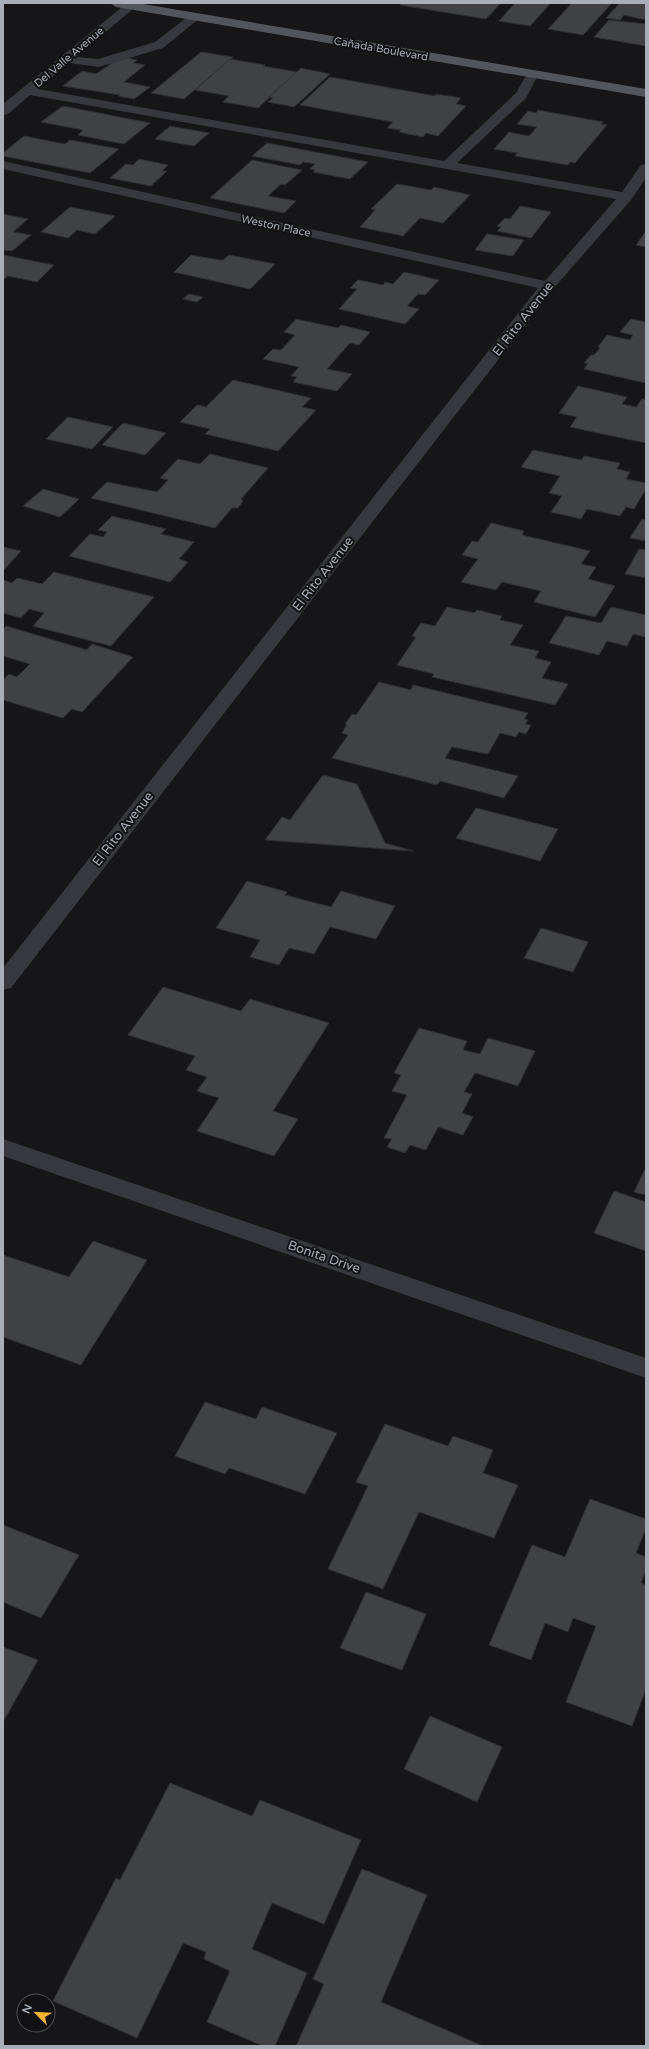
<svg xmlns="http://www.w3.org/2000/svg" width="649" height="2049" viewBox="0 0 649 2049" font-family="'Varela Round',sans-serif">
	<rect width="100%" height="100%" fill="#161618"/>
	<g fill="#404145" stroke="#303034">
		<path d="M402 3H492L500 4 486 19 400 5Z"/>
		<path d="M515 3H551L530 26 499 21Z"/>
		<path d="M572 3H612L583 35 548 29Z"/>
		<path d="M620 3H646V20L624 15 620 20 606 18Z"/>
		<path d="M609 20 646 24V46L594 37Z"/>
		<path d="M201 52 233 57 184 99 151 93Z"/>
		<path d="M121 57 137 60 133 63 145 65 124 82 150 87 134 99 118 96 120 95 63 86 82 71 96 74Z"/>
		<path d="M230 59 265 65 263 66 297 72 258 108 223 102 229 96 195 90Z"/>
		<path d="M301 68 330 74 294 107 268 102 273 98 269 97Z"/>
		<path d="M330 77 435 96 436 94 461 98 456 104 466 106 438 136 426 133 423 137 399 132 401 130 387 128 393 122 300 105Z"/>
		<path d="M63 106 150 123 124 144 78 135 83 130 41 122Z"/>
		<path d="M538 110 603 122 601 124 607 125 575 163 570 162 568 165 515 156 517 153 494 149 509 132 529 136 537 127 517 124 528 111 536 113Z"/>
		<path d="M170 126 209 133 194 146 155 139Z"/>
		<path d="M24 136 65 144 70 140 119 149 90 173 3 156V153Z"/>
		<path d="M267 143 368 162 350 179 313 172 315 170 310 169 315 164 303 162 300 165 252 156Z"/>
		<path d="M139 159 168 165 162 171H167L151 186 110 178 126 164 133 165Z"/>
		<path d="M252 160 302 170 285 185 281 184 268 196 296 201 284 213 210 198Z"/>
		<path d="M397 184 431 190 434 187 470 195 443 223 420 218 403 236 360 227 375 210 371 209Z"/>
		<path d="M520 206 551 212 531 238 497 231 501 227 497 226 505 218 510 219Z"/>
		<path d="M70 207 115 216 95 234 77 230 68 238 41 232Z"/>
		<path d="M3 214 28 219 13 232 31 235 12 251 3 250Z"/>
		<path d="M646 231V247L636 245Z"/>
		<path d="M487 234 524 240 513 256 475 250Z"/>
		<path d="M3 255 54 265 37 282 8 276 3 280Z"/>
		<path d="M191 255 219 260H223L229 255 275 264 250 289 174 272Z"/>
		<path d="M404 272 439 280 425 295 418 294 407 306 419 309 405 324 339 309 357 289 350 288 358 280 383 285 385 282 393 284Z"/>
		<path d="M189 294 203 297 197 302 183 299Z"/>
		<path d="M296 319 338 328 341 325 370 332 359 345 350 343 327 369 352 374 337 391 293 382 297 377 291 376 299 367 263 359 273 349 281 350 295 335 284 332Z"/>
		<path d="M631 319 646 322V383L584 369 588 364 584 363 591 355H594L600 348 598 347 607 335 630 340 633 335 620 332Z"/>
		<path d="M233 380 311 398 302 407 316 410 278 451 205 434 210 429 180 422 197 405 206 407Z"/>
		<path d="M578 386 627 397 622 404 636 407 642 399H646V443L570 427 577 417 559 413Z"/>
		<path d="M68 417 113 427 92 449 46 439Z"/>
		<path d="M123 423 166 433 145 455 102 445Z"/>
		<path d="M533 450 582 460 584 456 620 463 617 469 630 472 626 479 646 483V489L634 509 626 507 620 516 587 509 581 519 551 512 562 496 549 493 560 476 521 467Z"/>
		<path d="M210 454 268 468 241 499 243 501 238 508H232L215 528 91 498 107 482 157 492 168 480 160 478 178 459 200 464Z"/>
		<path d="M43 489 79 499 60 517 23 506Z"/>
		<path d="M112 516 166 529 161 534 194 542 179 559 188 562 170 582 69 556 90 534 103 537 107 532 98 530Z"/>
		<path d="M642 519 646 520V541L630 538Z"/>
		<path d="M491 523 524 531 522 535 590 551 581 564 596 567 588 579 615 586 595 617 534 602 541 591 502 582 496 590 461 582 478 559 462 555 472 541 478 542Z"/>
		<path d="M3 547 21 551 3 571Z"/>
		<path d="M639 549 646 550V578L625 574Z"/>
		<path d="M54 572 154 597 111 646 33 626 44 613 29 609 21 618 3 613V580L12 583 17 578 42 584Z"/>
		<path d="M447 607 474 613 477 610 502 616 500 620 523 625 510 645 539 651 535 658 551 662 542 678 568 684 555 705 432 677 434 674 397 665 416 637 412 636 421 623 435 626Z"/>
		<path d="M611 607 646 615V637L633 634 627 646 607 641 599 655 549 643 566 616 601 623Z"/>
		<path d="M6 626 87 650 92 644 133 657 82 712 72 709 63 718 3 700V680L9 674 17 677 30 664 3 656V629Z"/>
		<path d="M379 682 411 690 413 685 528 713 524 719 528 720 525 724 531 725 526 734 519 732 516 737 500 733 488 754 452 747 445 758 518 776 504 798 440 781 437 785 332 758 348 735 342 733 347 724H345L352 714 356 715Z"/>
		<path d="M323 775 357 784 385 843 413 851 265 840 282 817 290 820Z"/>
		<path d="M476 808 558 829 540 861 456 838Z"/>
		<path d="M247 881 287 892 285 895 331 907 341 891 395 906 376 939 330 927 314 954 289 948 279 965 250 957 260 940 216 928Z"/>
		<path d="M541 928 588 942 573 972 524 958Z"/>
		<path d="M163 987 241 1011 250 999 329 1023 273 1111 298 1119 274 1156 197 1131 219 1098 197 1091 207 1077 186 1070 195 1056 128 1035Z"/>
		<path d="M419 1028 467 1041 463 1050 480 1054 488 1038 535 1051 518 1086 475 1073 464 1092 472 1094 462 1113 473 1117 463 1135 438 1127 426 1150 410 1145 405 1153 387 1147 392 1139 384 1138 407 1095 392 1091 401 1075 394 1073Z"/>
		<path d="M646 1167V1195L634 1192Z"/>
		<path d="M614 1191 646 1202V1251L594 1233Z"/>
		<path d="M93 1241 147 1260 81 1365 3 1337V1255L69 1277Z"/>
		<path d="M205 1402 256 1419 262 1407 337 1433 305 1494 229 1468 225 1474 175 1456Z"/>
		<path d="M385 1424 448 1446 453 1436 493 1450 483 1473 518 1485 494 1538 419 1512 383 1589 328 1569 368 1486 356 1482Z"/>
		<path d="M590 1499 646 1519V1528L636 1553 646 1557V1570L641 1583 646 1585V1689L632 1726 566 1702 596 1626 573 1618 568 1632 545 1623 531 1660 489 1645 532 1545 565 1557Z"/>
		<path d="M3 1525 79 1555 41 1618 3 1602Z"/>
		<path d="M366 1592 426 1614 402 1670 340 1648Z"/>
		<path d="M3 1647 38 1660 3 1722Z"/>
		<path d="M430 1716 502 1747 477 1802 404 1769Z"/>
		<path d="M170 1783 252 1816 260 1800 361 1840 324 1924 272 1903 252 1949 307 1973 275 2046H263L207 2022 230 1971 204 1959 206 1952 183 1943 137 2038 53 2001 116 1878 120 1880Z"/>
		<path d="M362 1869 427 1895 381 2002 483 2046H296L324 1984 313 1979Z"/>
	</g>
	<g fill="none" stroke-linecap="round" stroke-linejoin="round">
		<g fill="#37383d" fill-rule="evenodd">
			<path d="M127 3H140L76 57 98 59 155 42 191 14H199L201 17 163 48 99 67 69 63 38 89 444 161 516 93 528 72 532 71 538 75 526 98 457 163 622 192 641 165 646 164V178L631 200 553 289 11 988 3 990V968L538 288 3 169V161L545 281 616 199 30 95 8 114 3 115V104Z"/>
			<path d="M3 1139 646 1358V1378L3 1156Z"/>
		</g>
		<path fill="#53555c" fill-rule="evenodd" d="M110 3H137L646 89V97L116 7Z"/>
	</g>
	<g text-anchor="middle" dominant-baseline="central" stroke-width="4" stroke-linejoin="round" paint-order="stroke">
		<g font-size="11" fill="#a8adb8" stroke="#111113">
			<text transform="translate(381 49) rotate(10)">Cañada Boulevard</text>
			<text transform="translate(69 57) rotate(-40)">Del Valle Avenue</text>
			<text transform="translate(276 226) rotate(12)">Weston Place</text>
		</g>
		<g font-size="13" fill="#a8adb8" stroke="#111113">
			<text transform="translate(523 319) rotate(-52)">El Rito Avenue</text>
			<text transform="translate(323 574) rotate(-52)">El Rito Avenue</text>
			<text transform="translate(123 829) rotate(-52)">El Rito Avenue</text>
			<text transform="translate(324 1257) rotate(19)">Bonita Drive</text>
		</g>
	</g>
	<rect width="649" height="2049" fill="none" stroke="#a8adb8" stroke-width="8"/>
	<g transform="translate(36 2013) rotate(294)"><circle r="19" fill="#111113" stroke="#4d4f55"/>
	<path d="M0-3L7 15L0 10L-7 15Z" fill="#f2b134"/>
	<text y="-6" font-size="11" font-weight="bold" text-anchor="middle" fill="#a8adb8">N</text>
	</g>
</svg>
